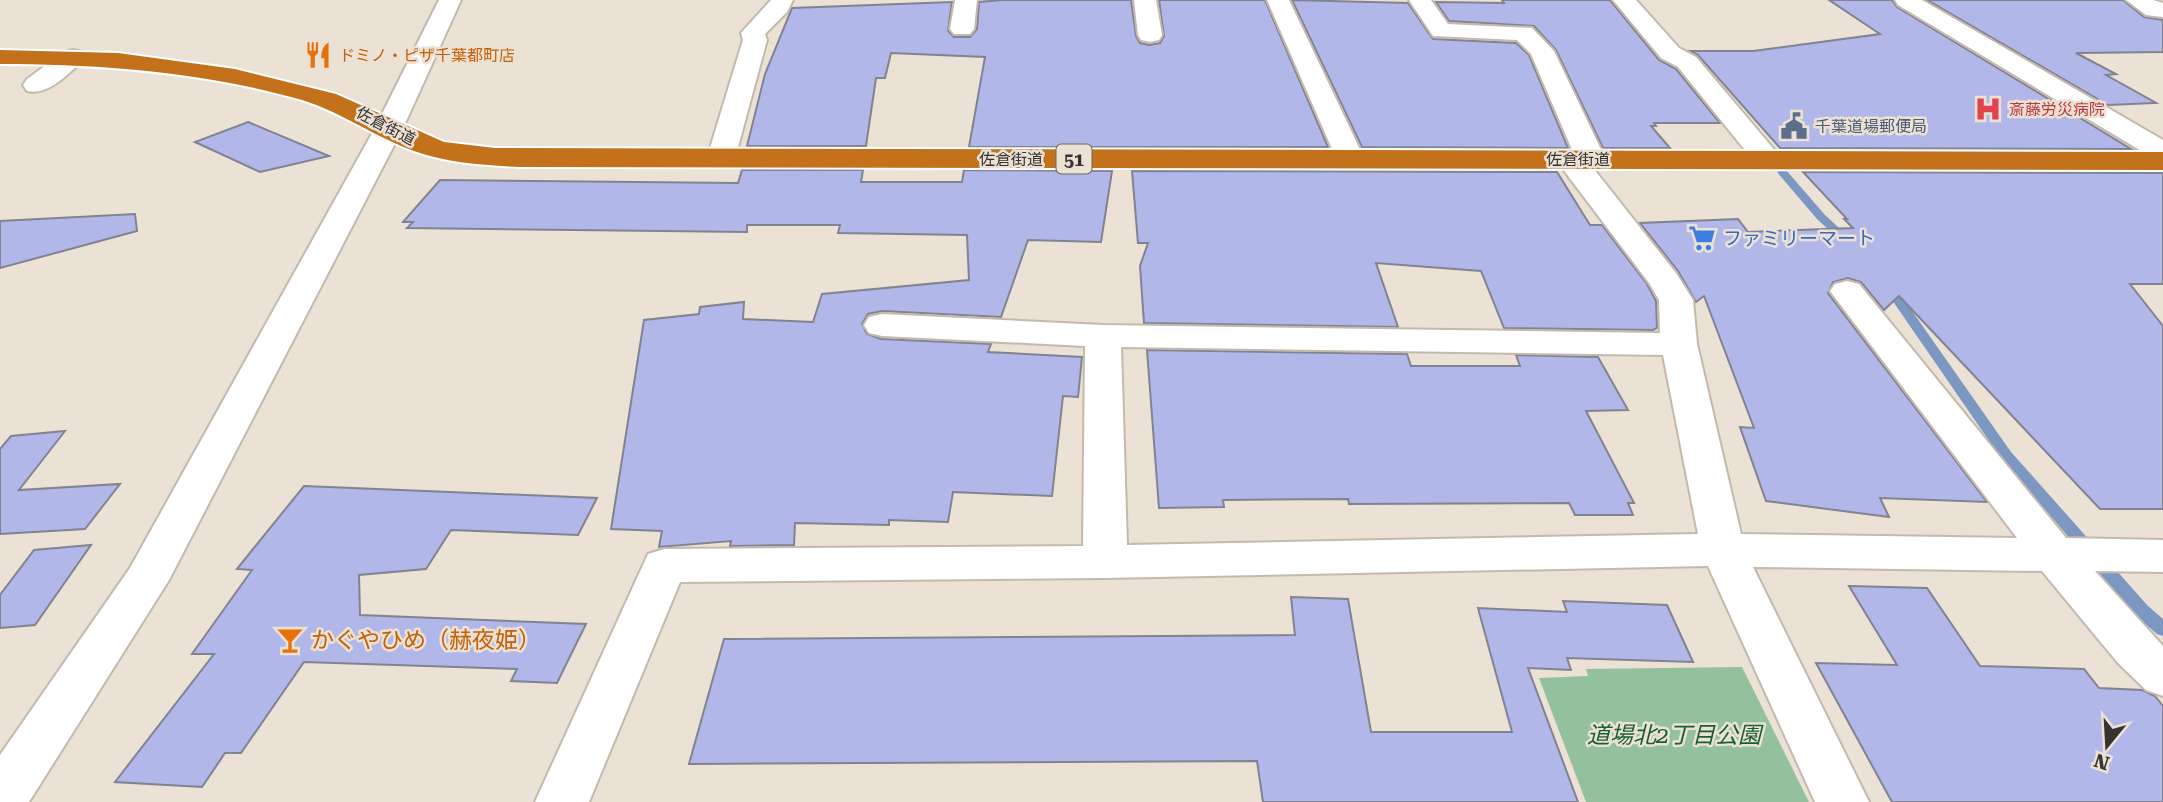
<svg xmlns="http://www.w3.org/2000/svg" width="2163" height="802" viewBox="0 0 2163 802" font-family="'Roboto Serif','Noto Sans JP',serif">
	<rect width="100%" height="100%" fill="#ebe1d5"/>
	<path fill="#93c09d" d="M1742 667 1809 802H1586L1539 678 1588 676 1586 669Z"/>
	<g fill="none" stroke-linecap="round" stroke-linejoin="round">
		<g fill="#7c97c2" fill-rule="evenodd">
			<path d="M1782 169 1786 170 1825 215 1851 239V243H1843L1817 219 1777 172Z"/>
			<path d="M1887 280 1891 281 2011 452 2148 606 2163 619V636L2157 634 2136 616 2001 458 1881 284Z"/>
		</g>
	</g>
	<g fill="#b2b7e9" stroke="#818390" stroke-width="2">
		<path d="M1001 0H1131L1136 36 1140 43 1149 45 1160 43 1164 36 1159 0H1265L1328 147H969L985 57 891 53 885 78H876L866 146H747L765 74 792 8 952 2 948 31 954 37H970L977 29 979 2Z"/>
		<path d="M1292 0 1408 3 1433 39 1516 43 1529 55 1568 148 1362 147Z"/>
		<path d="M1502 0H1610L1659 60 1676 69 1720 123H1654L1656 126H1651L1670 148H1603L1556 50 1534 26 1449 21 1436 2 1504 3Z"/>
		<path d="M1829 0H1892L1897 7 2131 149 1780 148 1698 55 1691 51H1753L1880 34Z"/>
		<path d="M1927 0H2123L2144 17 2163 20V52L2076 53 2116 74 2106 75 2156 103 2108 105Z"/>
		<path d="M248 122 329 156 260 172 195 142Z"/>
		<path d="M742 170H863L861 182H962L964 170 1112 171 1101 242 1028 240 1001 317 882 311 868 314 862 324 867 334 881 339 991 344 988 352 1082 357 1078 397 1063 396 1052 496 953 492 948 522 889 520V525L795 523 794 545 730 546 731 541 659 547 662 531 611 529 644 320 699 314 700 307 744 302 743 319 813 322 822 294 969 280 967 235 838 233 840 225H747V232L407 228 413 222H403L440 180 738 183Z"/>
		<path d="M1132 171 1557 172 1590 225H1602L1647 284 1656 301 1657 328 1653 330 1504 328 1481 271 1376 263 1398 327 1144 323 1140 266 1148 243H1138Z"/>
		<path d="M1803 172 2163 173V284H2130L2163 326V509H2100L1899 296 1884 310 1861 282 1848 278 1833 282 1828 293 1987 502 1880 498 1889 517 1766 501 1740 427 1754 428 1704 296 1696 302 1678 271 1640 223 1738 219 1748 232 1853 228 1844 219H1847Z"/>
		<path d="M135 214 137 231 0 268V221Z"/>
		<path d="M1147 350 1407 354 1411 366H1520L1516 355 1598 357 1628 410 1586 411 1634 503H1628L1633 515H1575L1569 503 1349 504 1348 499 1223 500 1224 507 1159 508Z"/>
		<path d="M65 431 19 490 120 484 85 529 0 534V449L11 436Z"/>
		<path d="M304 486 597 498 578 535 451 530 426 569 359 575 360 615 586 624 557 683 511 681 517 669 304 662 241 753H225L202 787 115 782 214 654H192L252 570 237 569Z"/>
		<path d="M91 545 35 625 0 628V595L34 550Z"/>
		<path d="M1849 586 1927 588 1980 666 2084 669 2099 688 2142 690 2155 696 2163 706V802H1892L1816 663 1897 665Z"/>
		<path d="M1291 597 1348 599 1371 732H1512L1478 608 1567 612 1563 601 1667 605 1693 662 1567 658 1571 670 1528 668 1578 802H1263L1257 761 689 764 724 639 1295 635Z"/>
	</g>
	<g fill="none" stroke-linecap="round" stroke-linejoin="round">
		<defs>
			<g id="minor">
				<path d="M439 0H461L403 128 169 580 29 802H0V755L130 568 375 128Z"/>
				<path d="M771 0H793L787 12 765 34 767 40 735 158 731 164 721 167 711 164 707 158 743 40 741 33Z"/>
				<path d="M955 0H977L974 29 970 34H954L950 29Z"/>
				<path d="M1134 0H1156L1162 35 1159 40 1150 42 1141 40 1138 35Z"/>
				<path d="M1267 0H1289L1364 158 1360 164 1350 167 1340 164 1336 158Z"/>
				<path d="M1409 0H1431L1448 24 1532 28 1554 51 1606 160 1601 166 1593 168 1676 273 1693 300 1697 344 1741 534 2017 538 1830 291 1835 284 1847 281 1859 284 2066 538 2163 540V572L2095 571 2163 646V696L2146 690 2118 663 2042 571 1753 567 1869 802H1815L1708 566 1105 578 680 582 589 802H535L648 554 664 549 1083 546 1085 346 882 336 869 333 864 325 869 317 882 314 1103 325 1660 333 1659 300 1649 283 1556 160 1561 154 1573 152 1531 54 1517 40 1433 36ZM1121 347 1663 355 1698 534 1127 545Z"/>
				<path d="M1613 0H1636L1679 48 1696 57 1777 153 1781 159 1777 165 1767 168 1757 165 1678 67 1661 58Z"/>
				<path d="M1895 0H1922L2163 140V161L2153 158 1898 5Z"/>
				<path d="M2126 0H2153L2163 3V17L2146 15Z"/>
				<path d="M73 50 82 52 85 57 82 62C66 75 48 96 27 91L23 85 27 79 64 52Z"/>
			</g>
			<path id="highway" d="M0 50 118 53 235 69 336 94 444 142 495 148 2163 152V170L519 167C483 165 447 163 414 151 375 137 341 112 302 100 204 72 101 64 0 64Z"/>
		</defs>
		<use href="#minor" stroke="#c3b9ad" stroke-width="4"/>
		<use href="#highway" stroke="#fff" stroke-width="4"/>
		<use href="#minor" fill="#fff" fill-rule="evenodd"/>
		<use href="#highway" fill="#c3721b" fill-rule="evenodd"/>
	</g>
	<defs>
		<symbol id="restaurant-bare" viewBox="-9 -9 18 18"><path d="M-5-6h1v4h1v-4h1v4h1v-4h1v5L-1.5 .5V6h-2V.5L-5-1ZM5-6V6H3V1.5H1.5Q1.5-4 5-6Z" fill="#e8710a" stroke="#ebe1d5" stroke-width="2.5" paint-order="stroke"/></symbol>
		<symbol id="hospital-bare" viewBox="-9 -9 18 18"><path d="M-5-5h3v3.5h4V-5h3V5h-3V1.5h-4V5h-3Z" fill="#e0444e" stroke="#ebe1d5" stroke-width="2.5" paint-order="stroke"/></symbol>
		<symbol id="civic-bare" viewBox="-9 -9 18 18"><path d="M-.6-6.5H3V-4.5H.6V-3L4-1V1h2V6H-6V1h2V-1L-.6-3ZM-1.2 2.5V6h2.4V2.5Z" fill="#5c6f8a" stroke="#ebe1d5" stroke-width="2.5" paint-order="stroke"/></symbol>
		<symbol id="supermarket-bare" viewBox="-9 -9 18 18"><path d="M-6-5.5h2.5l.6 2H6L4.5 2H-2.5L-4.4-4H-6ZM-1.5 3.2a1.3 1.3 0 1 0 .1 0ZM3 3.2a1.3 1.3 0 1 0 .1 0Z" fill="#3f7fe0" stroke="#ebe1d5" stroke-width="2.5" paint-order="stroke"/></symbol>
		<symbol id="bar-bare" viewBox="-9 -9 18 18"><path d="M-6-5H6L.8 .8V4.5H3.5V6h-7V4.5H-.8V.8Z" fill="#e8710a" stroke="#ebe1d5" stroke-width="2.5" paint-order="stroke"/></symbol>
	</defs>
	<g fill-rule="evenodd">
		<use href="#restaurant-bare" x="299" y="36" width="38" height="38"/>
		<use href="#hospital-bare" x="1969" y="90" width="38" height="38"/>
		<use href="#civic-bare" x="1775" y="107" width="38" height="38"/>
		<use href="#supermarket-bare" x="1683" y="219" width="38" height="38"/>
		<use href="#bar-bare" x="271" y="621" width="38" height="38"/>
	</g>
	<g text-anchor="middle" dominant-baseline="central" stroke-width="5" stroke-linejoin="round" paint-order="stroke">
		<g font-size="16" fill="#c56008" stroke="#ebe1d5" text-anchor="start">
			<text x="339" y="55">ドミノ・ピザ千葉都町店</text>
		</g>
		<g font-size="16" fill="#be3a42" stroke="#ebe1d5" text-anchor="start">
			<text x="2009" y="109">斎藤労災病院</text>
		</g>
		<g font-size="16" fill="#36322d" stroke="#ebe1d5">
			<text transform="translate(386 126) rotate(27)">佐倉街道</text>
			<text x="1011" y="159">佐倉街道</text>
			<text x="1578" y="159">佐倉街道</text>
		</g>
		<g font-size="16" fill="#4e5e75" stroke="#ebe1d5" text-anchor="start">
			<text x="1815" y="126">千葉道場郵便局</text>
		</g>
		<rect fill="#ebe1d5" stroke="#6c665f" stroke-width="2" x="1056.5" y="144.5" width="35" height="29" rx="5"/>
		<g font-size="18" font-weight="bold" fill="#36322d">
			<text x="1074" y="159">51</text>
		</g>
		<g font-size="19" fill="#366cbe" stroke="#ebe1d5" text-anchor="start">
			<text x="1723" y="238">ファミリーマート</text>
		</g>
		<g font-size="23" fill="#c56008" stroke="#ebe1d5" text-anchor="start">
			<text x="311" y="640">かぐやひめ（赫夜姫）</text>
		</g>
		<g font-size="23" font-style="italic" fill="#185f31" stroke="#ebe1d5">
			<text x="1674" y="735">道場北2丁目公園</text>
		</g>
	</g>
	<g transform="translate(2107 746) rotate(198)" stroke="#ebe1d5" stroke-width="5" paint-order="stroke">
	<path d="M0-5L12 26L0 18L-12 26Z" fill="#36322d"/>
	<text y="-10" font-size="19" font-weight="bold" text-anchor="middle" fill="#36322d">N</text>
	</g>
</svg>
